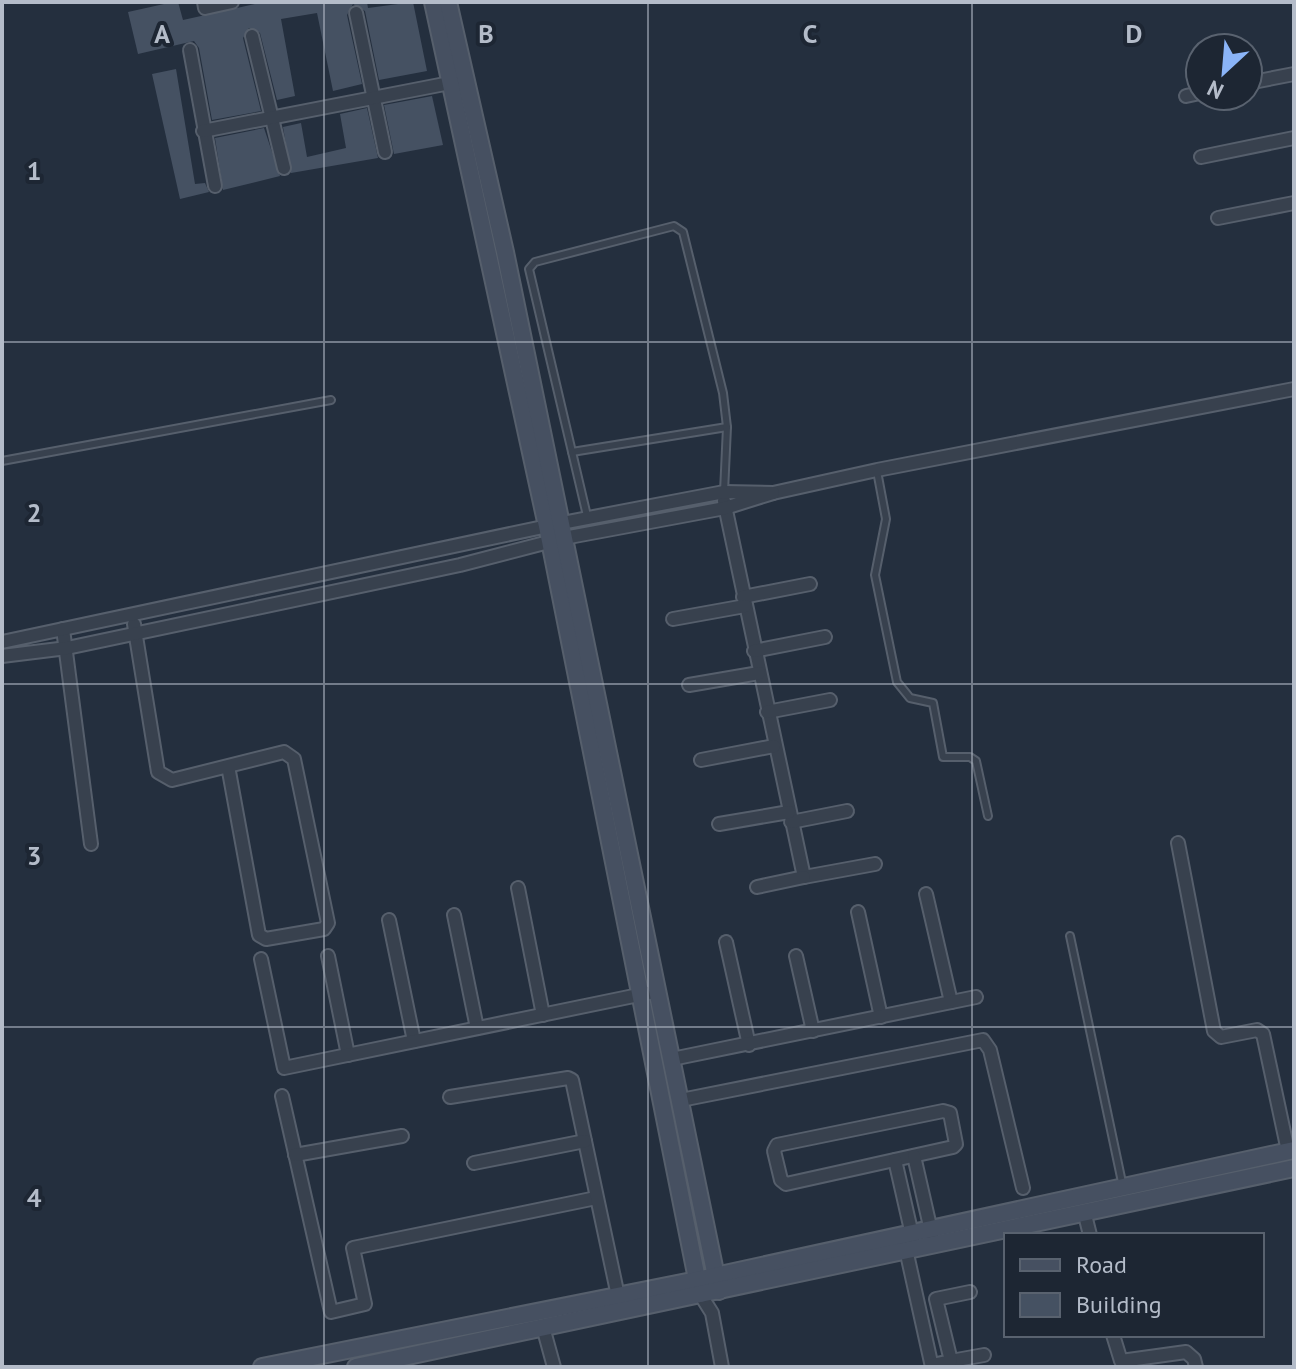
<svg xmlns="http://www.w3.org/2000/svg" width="1296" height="1369" viewBox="0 0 1296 1369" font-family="'PT Sans',sans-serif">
	<rect width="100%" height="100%" fill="#242f3e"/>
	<g fill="#455162">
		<path d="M173 2H178L183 20 264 2H367L368 8 413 2 427 71 379 80 365 11 353 4 347 15 362 84 333 91 317 13 281 19 295 96 277 100 260 33 249 28 243 38 261 111 212 120 199 48 194 41 138 54 128 12Z"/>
		<path d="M176 69 195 184 205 183 209 192 180 199 152 74Z"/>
		<path d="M432 96 443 145 394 154 384 105Z"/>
		<path d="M367 108 378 158 291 173 283 127 301 123 307 157 346 148 340 114Z"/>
		<path d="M264 128 280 176 223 190 215 138Z"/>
	</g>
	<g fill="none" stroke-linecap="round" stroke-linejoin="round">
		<defs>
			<g id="lane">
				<path d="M572 452 727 427"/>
				<path d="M2 461 331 400"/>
				<path d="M877 471 886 519 875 575 897 682 910 698 933 703 943 757H970L976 761 988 816"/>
				<path d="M588 520 529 269 535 262 674 226 683 232 723 393 727 427 724 492"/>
				<path d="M1070 936 1123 1187"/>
			</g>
			<g id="street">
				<path d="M204 2 205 8 232 2"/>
				<path d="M356 13 385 152"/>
				<path d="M252 36 284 168"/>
				<path d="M190 50 215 186"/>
				<path d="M1248 83 1294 74"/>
				<path d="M1186 96 1200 93"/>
				<path d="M203 131 455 82"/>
				<path d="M1201 157 1294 138"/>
				<path d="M1218 218 1294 203"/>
				<path d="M773 493 877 470 1294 389"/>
				<path d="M724 501 804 877 875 864"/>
				<path d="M743 597 810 584"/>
				<path d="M673 619 745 606"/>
				<path d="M134 624 158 772 172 780 284 752 294 759 328 923 324 929 266 939 259 935 228 766"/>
				<path d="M63 629 91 844"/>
				<path d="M2 642 562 523 724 492 773 493 725 508 564 538 460 565 67 648 2 656"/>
				<path d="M754 651 825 637"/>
				<path d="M689 685 759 673"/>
				<path d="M767 712 830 700"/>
				<path d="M701 760 774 746"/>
				<path d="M791 822 847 811"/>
				<path d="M719 824 789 812"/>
				<path d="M1178 843 1214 1031 1221 1037 1257 1030 1263 1034 1288 1151"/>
				<path d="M757 887 804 877"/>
				<path d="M518 888 543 1015"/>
				<path d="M926 894 951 1002"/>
				<path d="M858 912 881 1017"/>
				<path d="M454 915 477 1028"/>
				<path d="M389 920 414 1041"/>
				<path d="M726 942 749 1045"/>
				<path d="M328 956 348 1055"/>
				<path d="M796 956 813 1031"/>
				<path d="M261 959 284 1068 658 991"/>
				<path d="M672 1059 976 997"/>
				<path d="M282 1096 331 1312 365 1304 353 1248 596 1198"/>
				<path d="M450 1097 568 1078 572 1080 618 1296"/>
				<path d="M681 1100 983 1040 990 1050 1023 1188"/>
				<path d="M943 1111 950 1113 956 1144 953 1147 786 1184 781 1180 774 1151 777 1145Z"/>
				<path d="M295 1155 402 1136"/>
				<path d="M914 1156 932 1235"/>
				<path d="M895 1160 913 1239"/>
				<path d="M474 1163 585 1141"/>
				<path d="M1084 1211 1090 1235"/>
				<path d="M905 1245 932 1367"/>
				<path d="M700 1294 712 1313 722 1367"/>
				<path d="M543 1327 554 1367"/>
				<path d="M1113 1335 1121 1361 1186 1352 1194 1359 1196 1367"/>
				<path d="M951 1361 984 1355"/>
				<path d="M932 1365 951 1361 936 1299 970 1292"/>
			</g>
			<g id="secondary">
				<path d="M433 2 547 526 700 1294"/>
				<path d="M448 2 505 252 719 1291"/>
				<path d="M262 1367 697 1280 1294 1150"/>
				<path d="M356 1367 1294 1168"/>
			</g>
		</defs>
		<use href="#lane" stroke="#565f6c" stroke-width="10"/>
		<use href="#street" stroke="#565f6c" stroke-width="16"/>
		<use href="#secondary" stroke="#565f6c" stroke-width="20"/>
		<use href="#lane" stroke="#38414e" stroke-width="6"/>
		<use href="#street" stroke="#38414e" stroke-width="12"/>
		<use href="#secondary" stroke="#465061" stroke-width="16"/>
	</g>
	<path fill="none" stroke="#b4bcc9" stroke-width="2" stroke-opacity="0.55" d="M324 2V1367M648 2V1367M972 2V1367M2 342H1294M2 684H1294M2 1027H1294"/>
	<g font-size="26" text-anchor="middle" font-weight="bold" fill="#b4bcc9" stroke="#1d2633" stroke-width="8" stroke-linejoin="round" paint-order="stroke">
		<text x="162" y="43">A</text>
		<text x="486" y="43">B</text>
		<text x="810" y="43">C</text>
		<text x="1134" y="43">D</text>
		<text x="34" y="180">1</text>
		<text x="34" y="522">2</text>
		<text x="34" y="865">3</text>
		<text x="34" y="1207">4</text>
	</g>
	<rect width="1296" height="1369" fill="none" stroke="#b4bcc9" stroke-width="8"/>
	<rect x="1004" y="1233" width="260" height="104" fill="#1d2633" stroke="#59626f" stroke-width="2"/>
	<rect x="1020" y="1259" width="40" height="12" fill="#465061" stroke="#59626f" stroke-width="2"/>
	<text x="1076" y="1273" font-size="24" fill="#b4bcc9">Road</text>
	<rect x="1020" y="1293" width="40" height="24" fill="#455162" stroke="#59626f" stroke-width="2"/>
	<text x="1076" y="1313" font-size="24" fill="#b4bcc9">Building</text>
	<g transform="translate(1224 72) rotate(206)"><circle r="38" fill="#1d2633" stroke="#59626f" stroke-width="2"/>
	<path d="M0-6L14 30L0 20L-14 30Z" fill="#8ab4f8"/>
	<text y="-12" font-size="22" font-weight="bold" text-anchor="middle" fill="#b4bcc9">N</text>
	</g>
</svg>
